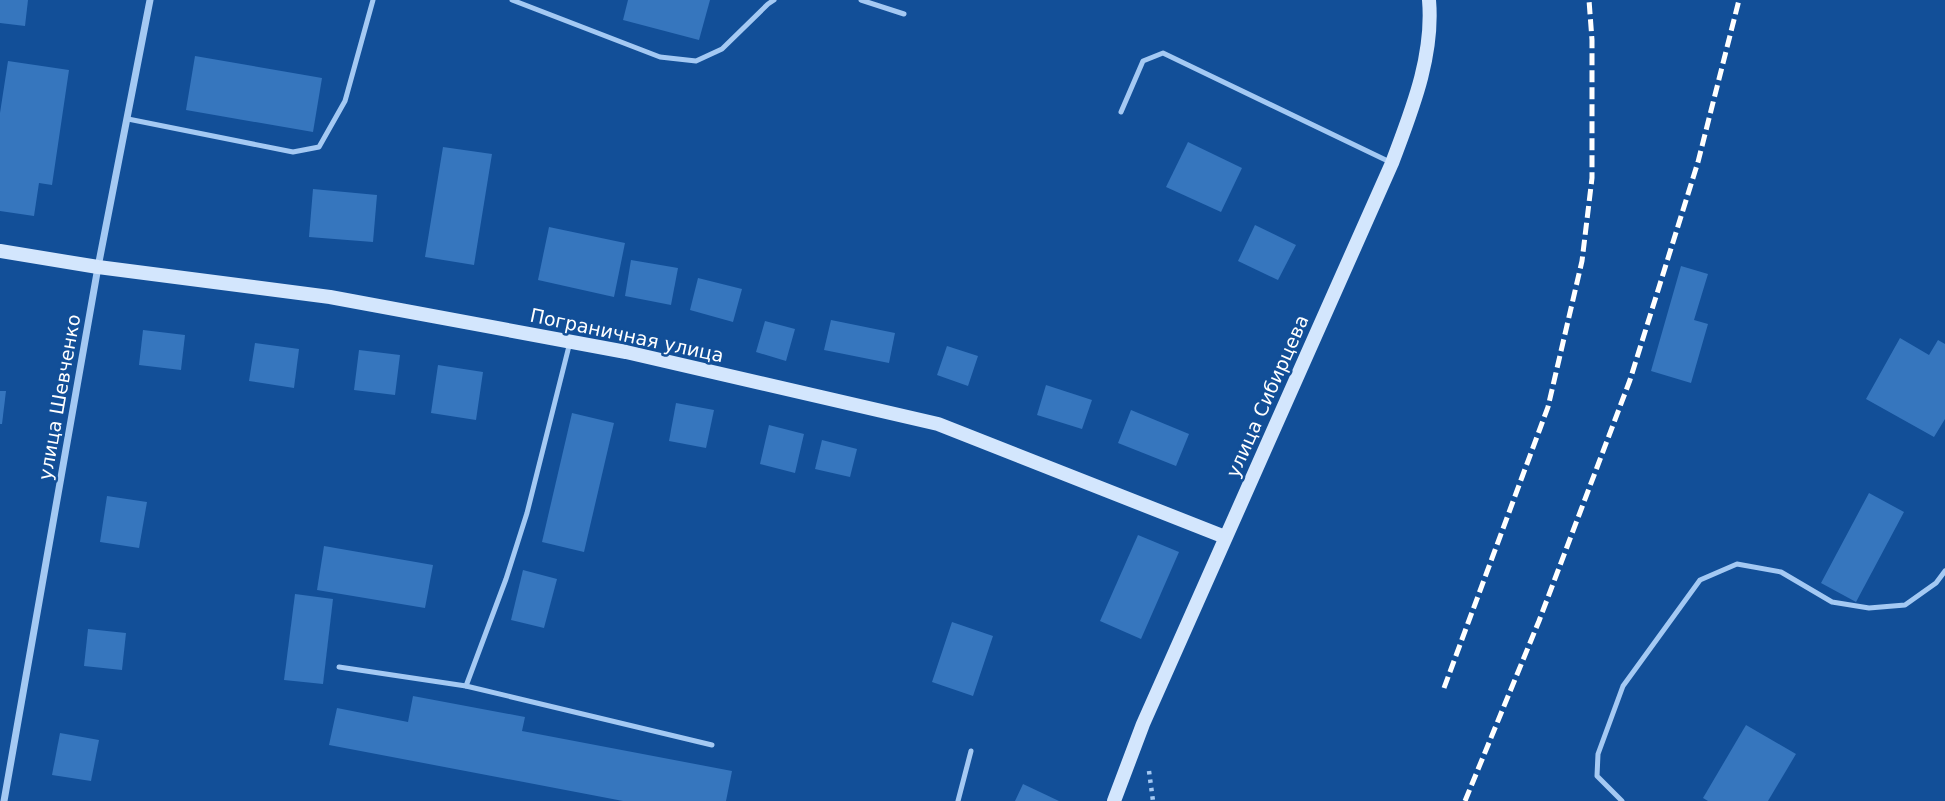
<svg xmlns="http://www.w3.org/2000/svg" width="1945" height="801" viewBox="0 0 1945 801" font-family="'DejaVu Sans',sans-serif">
	<rect width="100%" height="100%" fill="#124f98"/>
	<g fill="#3676be">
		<path d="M0 0H28L25 26 0 23Z"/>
		<path d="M628 0H710L699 40 623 20Z"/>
		<path d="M195 56 322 78 313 132 186 110Z"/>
		<path d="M8 61 69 70 52 185 39 183 34 216 0 211V113Z"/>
		<path d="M1188 142 1242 168 1221 212 1166 187Z"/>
		<path d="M443 147 492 154 474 265 425 257Z"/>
		<path d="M313 189 377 195 373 242 309 237Z"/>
		<path d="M1255 225 1296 245 1278 280 1238 261Z"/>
		<path d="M549 227 625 243 614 297 538 280Z"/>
		<path d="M631 260 678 268 671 305 625 296Z"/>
		<path d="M1681 266 1708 274 1694 320 1708 324 1691 383 1651 371Z"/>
		<path d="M698 278 742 289 733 322 690 310Z"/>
		<path d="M831 320 895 333 889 363 824 350Z"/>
		<path d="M765 321 795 329 786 361 756 352Z"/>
		<path d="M143 330 185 335 181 370 139 365Z"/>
		<path d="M1900 338 1929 355 1938 340 1945 344V419L1934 437 1866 399Z"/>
		<path d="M255 343 299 349 294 388 249 381Z"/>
		<path d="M947 346 978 356 968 386 937 375Z"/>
		<path d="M359 350 400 355 395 395 354 390Z"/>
		<path d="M438 365 483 372 476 420 431 413Z"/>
		<path d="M1046 385 1092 400 1082 429 1037 415Z"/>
		<path d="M0 391H6L2 424H0Z"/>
		<path d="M676 403 714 410 706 448 669 441Z"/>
		<path d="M1131 410 1189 434 1176 466 1118 443Z"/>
		<path d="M572 413 614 423 584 552 542 542Z"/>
		<path d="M769 425 804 434 795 473 760 464Z"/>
		<path d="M822 440 857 449 850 477 815 469Z"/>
		<path d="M1869 493 1904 512 1856 602 1821 583Z"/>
		<path d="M107 496 147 502 139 548 100 542Z"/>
		<path d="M1138 535 1179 552 1141 639 1100 621Z"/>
		<path d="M324 546 433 565 425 608 317 590Z"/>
		<path d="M523 570 557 579 544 628 511 620Z"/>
		<path d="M295 594 333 599 323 684 284 680Z"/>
		<path d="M952 622 993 636 973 696 932 682Z"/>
		<path d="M88 629 126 633 122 670 84 666Z"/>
		<path d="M413 696 525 717 522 731 732 771 726 801H623L329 745 337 708 408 722Z"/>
		<path d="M1746 725 1796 754 1768 801H1708L1703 798Z"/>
		<path d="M60 733 99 740 91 781 52 775Z"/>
		<path d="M1023 784 1059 801H1015Z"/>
	</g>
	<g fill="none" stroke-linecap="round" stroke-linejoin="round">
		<path stroke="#a4c9f3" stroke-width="4.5" stroke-dasharray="3.5 5" stroke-linecap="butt" d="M1149 771 1153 801"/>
		<g stroke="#a4c9f3" stroke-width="5">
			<path d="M512 0 660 57 696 61 722 49 768 4 774 0"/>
			<path d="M861 0 904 14"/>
			<path d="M1121 112 1143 61 1163 53 1392 163"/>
			<path d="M128 119 293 152 319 147 345 101 373 0"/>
			<path d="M339 667 466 686 506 579 527 513 570 342"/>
			<path d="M466 686 712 745"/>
			<path d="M958 801 971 751"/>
			<path d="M1622 801 1597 776 1598 754 1623 686 1700 580 1737 564 1781 572 1832 602 1869 608 1905 605 1936 583 1945 571"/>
		</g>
		<path stroke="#a4c9f3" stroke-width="7" d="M4 801 98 267 150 0"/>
		<g stroke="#d3e6fd" stroke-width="14">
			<path d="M0 251 98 267 330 297 626 352 938 424 1225 537"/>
			<path d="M1114 801 1143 724 1392 163C1411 112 1434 57 1429 0"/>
		</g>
		<g stroke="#fff" stroke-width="5" stroke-dasharray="12 5" stroke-linecap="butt">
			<path d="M1444 688 1548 407 1582 261 1592 178V40L1589 0"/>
			<path d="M1465 801 1539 621 1630 380 1698 162 1739 0"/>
		</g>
	</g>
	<g text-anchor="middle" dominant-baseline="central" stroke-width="5" stroke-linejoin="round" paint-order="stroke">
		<g font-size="19" fill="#fff" stroke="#124f98">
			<text transform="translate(627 335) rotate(12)">Пограничная улица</text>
			<text transform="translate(1267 396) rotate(-66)">улица Сибирцева</text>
			<text transform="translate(59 397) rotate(-80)">улица Шевченко</text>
		</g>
	</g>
</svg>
